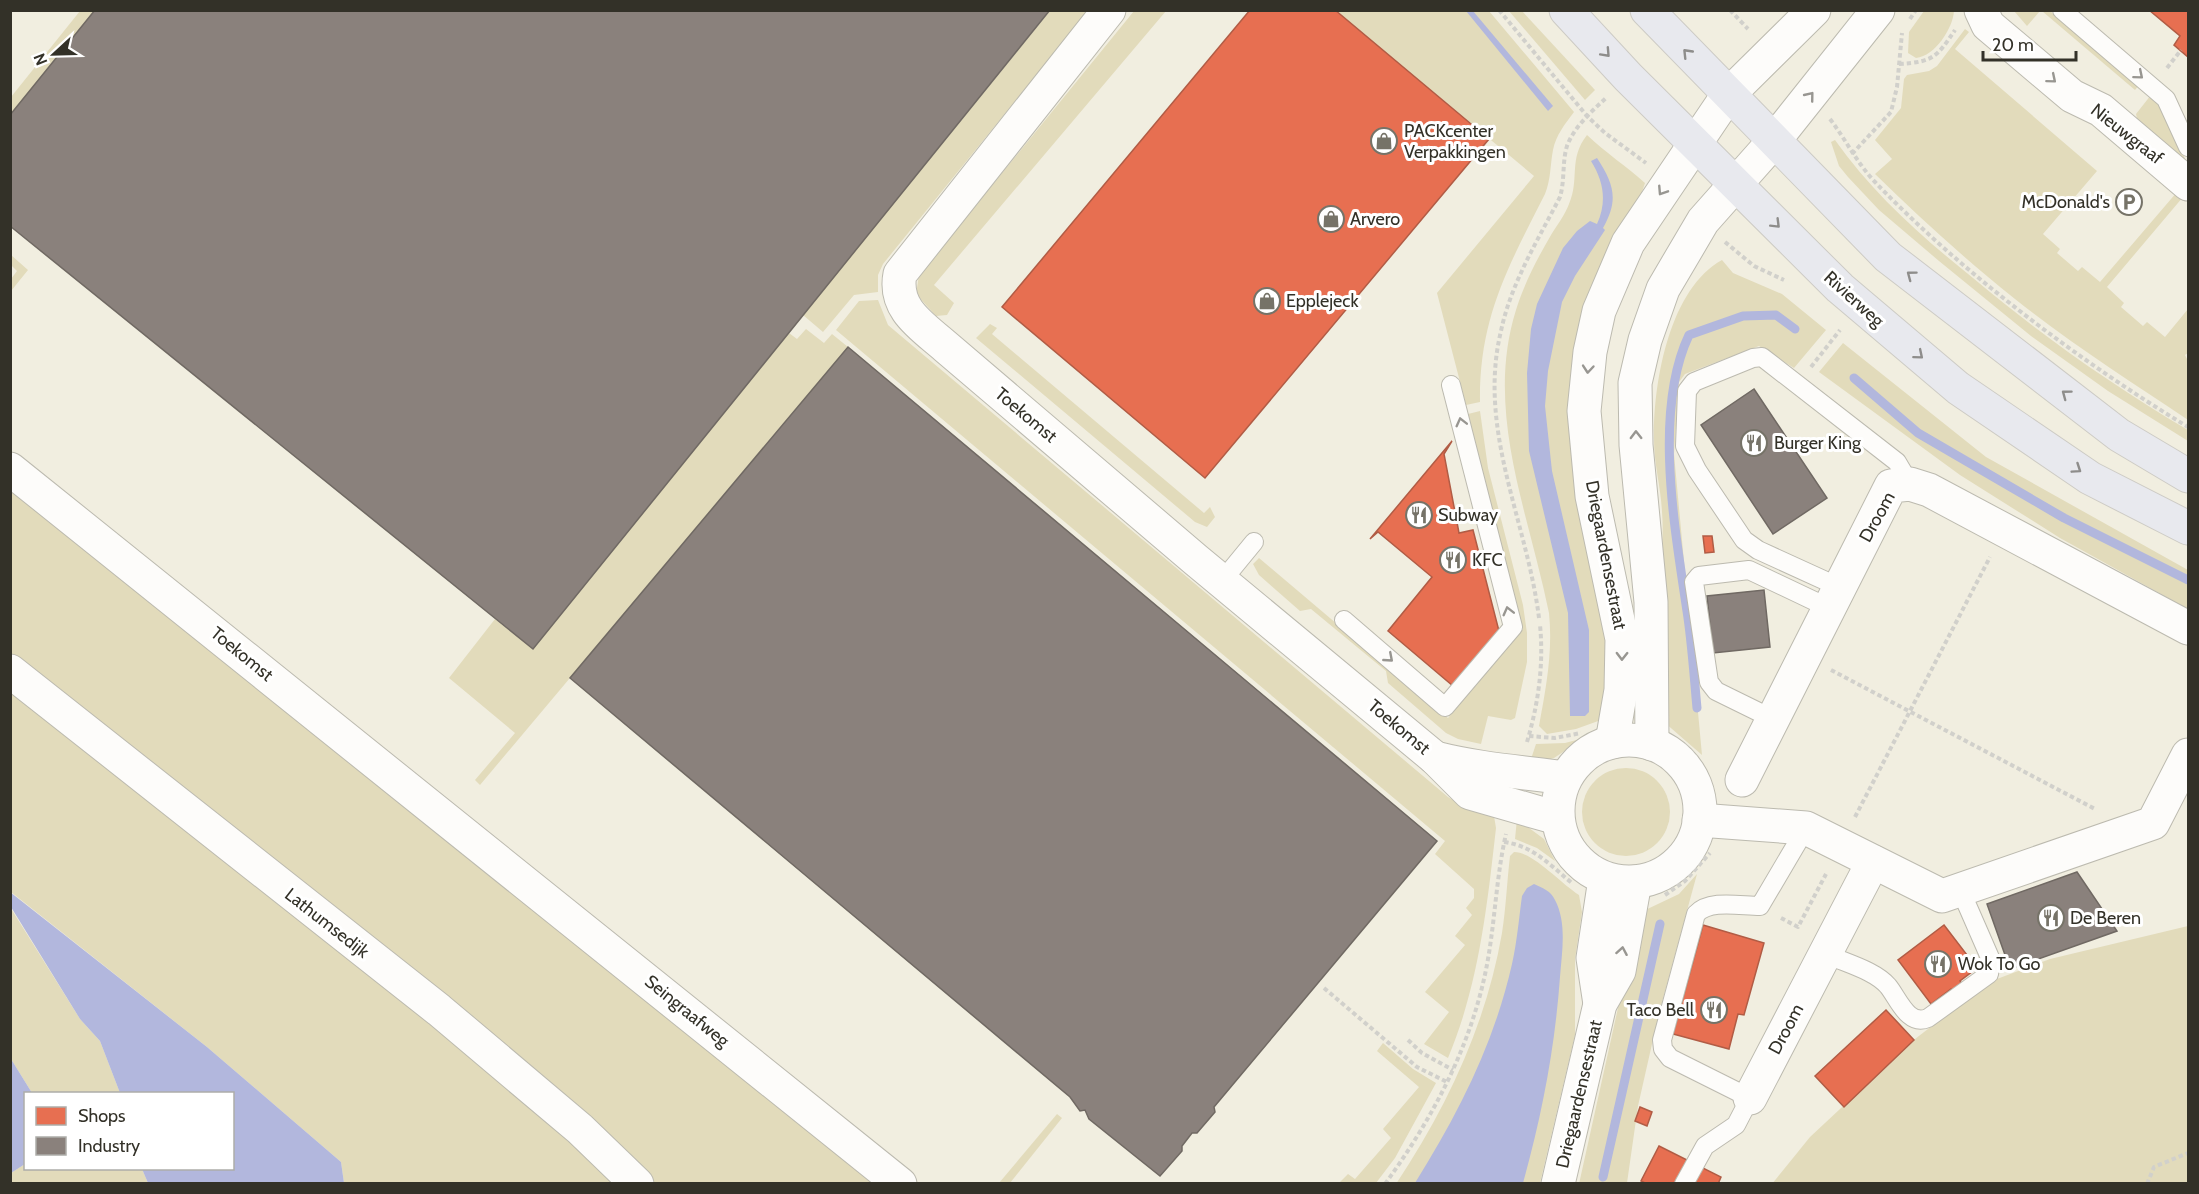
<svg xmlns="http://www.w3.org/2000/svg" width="2199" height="1194" viewBox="0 0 2199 1194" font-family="Cabin,sans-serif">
	<rect width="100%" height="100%" fill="#f1eee0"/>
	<g fill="#e2dbbb">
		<path d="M80 11H95L11 115V97Z"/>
		<path d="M1050 11H1088L883 264 878 275V292L854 295 823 332 803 315Z"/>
		<path d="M1134 11H1166L934 285 954 303 947 315 936 316 916 294 919 275Z"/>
		<path d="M1336 11H1489L1574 112C1565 124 1556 135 1553 150 1550 166 1551 179 1545 194 1508 267 1479 318 1480 402L1466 405 1437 293 1534 176Z"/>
		<path d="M1509 11H1522L1595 90 1585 100Z"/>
		<path d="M1924 11H1954C1953 28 1935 56 1916 58L1908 53 1909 32Z"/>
		<path d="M2014 11H2040L2027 26Z"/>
		<path d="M2042 11H2050L2139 85 2135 90Z"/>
		<path d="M1965 29 1969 32 1955 49 2097 171 2043 234 2060 249 2057 253 2078 271 2082 267 2100 282 2177 192 2183 197 2107 287 2124 303 2121 307 2143 326 2147 322 2165 337 2188 309V353L2185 355 2188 361V420C2130 381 2070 343 2015 299 1966 260 1920 218 1875 174L1892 159 1875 140 1901 108 1904 79 1907 75 1929 71 1937 66Z"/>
		<path d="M2151 95 2158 101 2188 165 2138 123 2136 114Z"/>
		<path d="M1587 135C1606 153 1626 166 1645 183L1570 408 1574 479 1604 603 1609 662 1601 720 1576 729 1547 734 1539 726C1546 688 1553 652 1549 613 1529 513 1484 412 1516 310 1524 284 1537 259 1551 235 1557 225 1565 215 1569 204 1580 179 1568 159 1587 135Z"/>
		<path d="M1835 140C1873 194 1922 237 1973 278 2041 335 2112 385 2188 430V441L2108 391 2031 336 1939 261 1879 210 1848 177 1839 166 1831 142Z"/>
		<path d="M11 255 28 270 11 291V279L17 271 11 265Z"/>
		<path d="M1722 260 1733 273 1782 294 1826 330 1794 368 1759 346 1685 374 1679 382 1674 454 1702 755 1664 722C1663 675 1660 628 1661 581 1661 558 1664 535 1662 512 1661 488 1654 464 1654 440 1653 384 1669 289 1722 260Z"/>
		<path d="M878 300 888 325 1448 797 1469 810 1494 816 1496 828C1487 907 1479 984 1448 1058L1424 1044 1449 1012 1425 992 1465 945 1455 936 1472 915 1466 908 1474 898V889L1435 854 1445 841 836 330 859 301Z"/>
		<path d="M990 324 997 328 992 334 1204 513 1210 507 1215 517 1207 527 1195 522 976 338Z"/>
		<path d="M806 329 824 343 832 334 848 347 480 785 475 780 515 733 449 678 495 619 533 649 789 333 797 339Z"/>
		<path d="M1843 343 1986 457 2188 570V609L2060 538 1960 475 1819 372Z"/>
		<path d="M1480 411 1488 468 1523 605 1527 633V662L1515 718 1511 720 1488 716 1481 744 1458 739 1446 733 1388 683 1386 671 1311 609 1300 611 1259 575 1253 564 1259 558 1448 718 1523 629 1468 414Z"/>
		<path d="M10 487 877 1183H649L11 661Z"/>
		<path d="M10 683 470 1047 623 1183H344L341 1162 207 1047 11 892Z"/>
		<path d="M1584 738 1554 758 1529 765 1536 744 1565 743Z"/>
		<circle cx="1626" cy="812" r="44"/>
		<path d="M1517 819 1544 839 1555 861 1537 848 1515 839Z"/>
		<path d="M1514 852C1533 852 1560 883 1579 895L1582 912 1575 959V1035L1540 1183 1396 1184C1447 1107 1486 1025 1502 933 1506 908 1507 881 1510 856Z"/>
		<path d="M1697 874 1659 1013 1638 1106 1627 1183 1579 1184 1639 913 1679 894Z"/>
		<path d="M10 907 80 1019 100 1041 120 1093H32L11 1059Z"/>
		<path d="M2188 926V1183L1772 1184 1810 1137 1915 1039 1989 982 2050 959Z"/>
		<path d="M1383 1043 1413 1069 1436 1083 1395 1158 1376 1183H1339L1348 1174 1355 1179 1391 1138 1383 1129 1419 1087 1377 1051Z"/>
		<path d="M1057 1114 1062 1118 1010 1183H999Z"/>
		<path d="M25 1164 26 1168 142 1169 148 1183H11V1173Z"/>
	</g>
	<g fill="#b2b7dd">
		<path d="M1466 11H1473L1553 106 1548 111Z"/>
		<path d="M1597 158C1614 184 1619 200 1603 228L1605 230 1575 276 1562 302 1548 371 1545 406 1552 471 1589 630V712L1585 716H1570L1568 613 1529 451 1527 373 1531 329 1537 304 1563 248 1577 231 1590 221 1597 224C1607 202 1604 182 1591 161Z"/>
		<path d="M1534 884C1543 888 1551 891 1555 900 1567 923 1562 951 1560 977 1555 1047 1542 1115 1523 1183H1415C1458 1114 1494 1044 1512 964 1517 942 1519 918 1522 896L1527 888Z"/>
		<path d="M10 892 207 1047 341 1162 344 1183H148L142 1169 232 1168V1094L120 1093 100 1041 80 1019 11 907Z"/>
		<path d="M11 1059 32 1093 26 1094 25 1164 11 1173Z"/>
	</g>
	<g fill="#e76f51" stroke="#b15c45" stroke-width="1.5">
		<path d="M1250 10H1335L1489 139 1205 478 1002 307Z"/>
		<path d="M2149 10H2188V57L2174 45 2180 36Z"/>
		<path d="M1452 441 1444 454 1459 533 1473 530 1499 631 1453 686 1388 631 1432 577 1378 532 1370 539Z"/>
		<path d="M1703 536H1712L1714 552 1705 553Z"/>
		<path d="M1703 925 1764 943 1744 1015 1738 1014 1729 1049 1673 1034Z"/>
		<path d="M1944 925 1977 968 1960 981 1963 985 1954 992 1951 989 1931 1004 1898 960Z"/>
		<path d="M1886 1010 1914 1040 1844 1107 1815 1076Z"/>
		<path d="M1640 1107 1652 1112 1647 1126 1635 1121Z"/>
		<path d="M1659 1146 1721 1177 1718 1184H1647L1641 1181Z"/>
	</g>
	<g fill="#8a817c" stroke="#706963" stroke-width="1.5">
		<path d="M95 10H1050L533 649 10 226V115Z"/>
		<path d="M848 347 1437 841 1214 1107 1215 1112 1197 1133H1192L1182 1146V1151L1160 1176 1089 1119 1085 1110 1080 1111 1070 1097 570 678Z"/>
		<path d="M1754 389 1827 498 1773 534 1701 425Z"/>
		<path d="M1764 590 1770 647 1713 653 1707 596Z"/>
		<path d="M2077 872 2117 931 2010 969 1987 904Z"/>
	</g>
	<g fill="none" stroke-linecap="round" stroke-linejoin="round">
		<g stroke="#b2b7dd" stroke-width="9">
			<path d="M1854 378 1918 433 2064 518 2188 580"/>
			<path d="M1697 708C1694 676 1692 643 1687 611 1675 530 1653 411 1689 335L1743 316 1776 315 1795 329"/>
			<path d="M1603 1177 1660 924"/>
		</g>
		<defs>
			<g id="lane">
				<path d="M2062 10 2166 99 2188 147"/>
				<path d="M1222 581 1254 542"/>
				<path d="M1839 587 1758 550 1744 540 1697 470 1685 446 1687 391 1694 382 1753 358 1762 357 1897 462 1910 484"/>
				<path d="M1344 620 1445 707 1513 627 1451 385"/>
				<path d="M1773 719 1716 691 1709 682 1694 582 1699 576 1749 570 1829 608"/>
				<path d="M1826 954C1845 963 1874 970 1888 986 1898 998 1908 1027 1928 1018L1989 974 1991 960 1960 889"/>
				<path d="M1684 1184 1705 1146 1736 1125 1750 1098 1670 1058 1663 1049 1662 1040 1696 914C1710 899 1740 906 1760 906L1806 828"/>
			</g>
			<g id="street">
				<path d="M1109 10 900 274C893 309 922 326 946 347L1196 560 1435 758 1470 793 1557 818"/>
				<path d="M1981 10 1988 25 2072 96 2101 110 2188 184"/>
				<path d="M10 469 900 1184"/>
				<path d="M10 671 439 1010 580 1129 637 1184"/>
				<path d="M1435 758C1478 769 1521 772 1565 778"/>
				<path d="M1742 780 1891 486 1910 484 1929 490 2188 628"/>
				<path d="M1699 820 1806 828 1942 896 2153 823 2188 755"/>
				<path d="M1750 1098 1873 862"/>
			</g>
			<g id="secondary">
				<circle cx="1629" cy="811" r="71"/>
				<path d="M1612 742 1621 690 1622 639 1592 496 1584 411 1590 352 1599 311 1628 243 1728 95 1814 10"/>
				<path d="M1652 744 1651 602 1636 445 1635 383 1645 340 1663 289 1703 221 1773 142 1878 10"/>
				<path d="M1600 1004 1593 958 1605 879"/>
				<path d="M1558 1184 1600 1004 1619 971 1635 882"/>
			</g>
			<g id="primary">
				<path d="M1566 10 1628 77 1840 288 1958 388 2090 478 2188 528"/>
				<path d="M1647 10 1888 257 2119 435 2188 476"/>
			</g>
		</defs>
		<use href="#lane" stroke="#bcbaaf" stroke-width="20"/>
		<use href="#street" stroke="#bcbaaf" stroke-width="35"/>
		<use href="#secondary" stroke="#bcbaaf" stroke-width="35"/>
		<use href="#primary" stroke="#cdcbc5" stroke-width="35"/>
		<g stroke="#d1d0cb" stroke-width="4" stroke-dasharray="4.5 3" stroke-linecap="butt">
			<path d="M1499 10 1587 116 1605 133 1646 163"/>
			<path d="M1730 10 1748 29"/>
			<path d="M1910 19 1916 10"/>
			<path d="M1899 64C1933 62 1937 57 1955 30"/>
			<path d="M2167 68 2181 50"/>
			<path d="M1830 119C1846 140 1857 163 1875 182 1962 273 2081 362 2188 427"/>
			<path d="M1852 154 1891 112 1897 87 1902 33"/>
			<path d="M1725 242 1754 266 1784 280"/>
			<path d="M1811 367 1840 330"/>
			<path d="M1539 618C1527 521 1477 430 1501 331 1511 283 1538 240 1560 197 1565 180 1562 162 1567 146 1574 127 1592 111 1606 98"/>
			<path d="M1831 670 2095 809"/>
			<path d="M1529 736 1555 738 1581 733"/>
			<path d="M1527 742C1538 705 1544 665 1540 625"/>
			<path d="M1684 745 1694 755 1709 780"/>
			<path d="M1855 817 1990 557"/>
			<path d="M1504 842C1534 846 1551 866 1573 884"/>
			<path d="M1665 895 1685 881 1710 853"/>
			<path d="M1781 918 1798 927 1826 874"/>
			<path d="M1324 988 1417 1067 1447 1082"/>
			<path d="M1408 1040 1422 1053 1453 1070"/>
			<path d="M1385 1184C1430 1122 1467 1054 1484 979 1495 931 1495 882 1506 834"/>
			<path d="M2147 1184 2154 1167 2188 1153"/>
		</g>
		<use href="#lane" stroke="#fdfcfa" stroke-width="18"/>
		<use href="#street" stroke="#fdfcfa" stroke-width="33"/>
		<use href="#secondary" stroke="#fdfcfa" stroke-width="33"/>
		<use href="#primary" stroke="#e8e9ee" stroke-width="33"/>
	</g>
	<defs><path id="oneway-chevron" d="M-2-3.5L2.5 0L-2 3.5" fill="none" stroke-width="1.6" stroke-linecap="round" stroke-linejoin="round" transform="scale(1.5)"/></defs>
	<g stroke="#8e8d8b">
		<use href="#oneway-chevron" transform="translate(1606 53) rotate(47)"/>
		<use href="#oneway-chevron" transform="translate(1687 53) rotate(-134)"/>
		<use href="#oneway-chevron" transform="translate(1776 224) rotate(45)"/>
		<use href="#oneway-chevron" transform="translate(1911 275) rotate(-143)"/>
		<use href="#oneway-chevron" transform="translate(1919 355) rotate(40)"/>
		<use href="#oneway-chevron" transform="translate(2066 394) rotate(-143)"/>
		<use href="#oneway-chevron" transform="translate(2077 469) rotate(34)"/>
	</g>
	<g stroke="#989691">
		<use href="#oneway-chevron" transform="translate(2139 75) rotate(40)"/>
		<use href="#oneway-chevron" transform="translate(2052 79) rotate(40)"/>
		<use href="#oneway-chevron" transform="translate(1810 96) rotate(-51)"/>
		<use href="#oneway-chevron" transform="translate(1662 191) rotate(123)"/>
		<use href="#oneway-chevron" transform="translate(1588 369) rotate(95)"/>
		<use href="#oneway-chevron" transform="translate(1461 422) rotate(-104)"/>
		<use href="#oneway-chevron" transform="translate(1636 435) rotate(-91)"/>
		<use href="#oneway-chevron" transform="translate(1508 611) rotate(-104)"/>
		<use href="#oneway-chevron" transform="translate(1622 656) rotate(91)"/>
		<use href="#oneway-chevron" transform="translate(1389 658) rotate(41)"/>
		<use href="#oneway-chevron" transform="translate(1622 951) rotate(-80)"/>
	</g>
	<defs>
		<symbol id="shop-ring" viewBox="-11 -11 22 22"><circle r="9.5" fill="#fff" stroke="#767368" stroke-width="1.5"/><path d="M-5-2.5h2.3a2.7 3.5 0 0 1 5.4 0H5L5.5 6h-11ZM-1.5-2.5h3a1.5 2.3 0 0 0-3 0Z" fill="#767368"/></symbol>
		<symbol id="parking-ring" viewBox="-11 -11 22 22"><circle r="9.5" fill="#fff" stroke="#767368" stroke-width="1.5"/><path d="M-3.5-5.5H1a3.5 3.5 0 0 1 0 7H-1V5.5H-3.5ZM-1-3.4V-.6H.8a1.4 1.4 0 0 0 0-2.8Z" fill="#767368"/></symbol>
		<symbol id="restaurant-ring" viewBox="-11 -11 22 22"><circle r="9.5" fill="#fff" stroke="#767368" stroke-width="1.5"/><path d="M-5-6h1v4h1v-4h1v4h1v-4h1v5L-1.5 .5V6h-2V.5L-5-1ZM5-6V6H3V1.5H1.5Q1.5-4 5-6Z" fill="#767368"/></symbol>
	</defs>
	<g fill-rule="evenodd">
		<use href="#shop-ring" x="1369" y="126" width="30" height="30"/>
		<use href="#parking-ring" x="2114" y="187" width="30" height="30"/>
		<use href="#shop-ring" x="1316" y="204" width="30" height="30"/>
		<use href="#shop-ring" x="1252" y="286" width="30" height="30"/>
		<use href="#restaurant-ring" x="1739" y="428" width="30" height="30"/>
		<use href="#restaurant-ring" x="1404" y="500" width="30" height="30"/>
		<use href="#restaurant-ring" x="1438" y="545" width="30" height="30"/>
		<use href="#restaurant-ring" x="2036" y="903" width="30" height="30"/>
		<use href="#restaurant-ring" x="1923" y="949" width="30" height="30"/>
		<use href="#restaurant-ring" x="1699" y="995" width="30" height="30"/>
	</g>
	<g text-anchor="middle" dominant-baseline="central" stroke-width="6" stroke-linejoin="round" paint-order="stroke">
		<g font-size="18" fill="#333128" stroke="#fff" text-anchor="start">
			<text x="1404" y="131">PACKcenter<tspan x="1404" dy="21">Verpakkingen</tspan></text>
			<text x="2110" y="202" text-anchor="end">McDonald's</text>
			<text x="1350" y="219">Arvero</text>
			<text x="1286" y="301">Epplejeck</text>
			<text x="1774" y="443">Burger King</text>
			<text x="1438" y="515">Subway</text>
			<text x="1472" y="560">KFC</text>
			<text x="2070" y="918">De Beren</text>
			<text x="1958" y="964">Wok To Go</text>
			<text x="1694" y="1010" text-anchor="end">Taco Bell</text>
		</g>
		<g font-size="18" fill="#333128" stroke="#fff">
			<text transform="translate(2127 134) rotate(38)">Nieuwgraaf</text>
			<text transform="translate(1854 299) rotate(42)">Rivierweg</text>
			<text transform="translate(1026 415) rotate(40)">Toekomst</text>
			<text transform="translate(1877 517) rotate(-61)">Droom</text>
			<text transform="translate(1606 555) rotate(79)">Driegaardensestraat</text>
			<text transform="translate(242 654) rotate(39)">Toekomst</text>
			<text transform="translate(1399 727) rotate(40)">Toekomst</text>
			<text transform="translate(327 923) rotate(38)">Lathumsedijk</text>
			<text transform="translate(687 1011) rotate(39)">Seingraafweg</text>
			<text transform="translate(1786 1029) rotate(-62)">Droom</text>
			<text transform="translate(1579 1094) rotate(-77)">Driegaardensestraat</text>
		</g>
	</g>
	<rect width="2199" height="1194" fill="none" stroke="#333128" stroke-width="24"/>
	<rect x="24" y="1092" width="210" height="78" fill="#ffffff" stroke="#adada9" stroke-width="1.5"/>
	<rect x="36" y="1107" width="30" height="18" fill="#e76f51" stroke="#adada9" stroke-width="1.5"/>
	<text x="78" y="1122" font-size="18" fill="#333128">Shops</text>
	<rect x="36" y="1137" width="30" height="18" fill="#8a817c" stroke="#adada9" stroke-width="1.5"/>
	<text x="78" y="1152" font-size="18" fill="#333128">Industry</text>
	<g transform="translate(54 54) rotate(248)" stroke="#ffffff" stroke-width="4.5" paint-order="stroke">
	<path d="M0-4.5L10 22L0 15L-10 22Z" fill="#333128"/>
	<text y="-9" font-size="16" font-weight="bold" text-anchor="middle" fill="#333128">N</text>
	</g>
	<path d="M1983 51v9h93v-9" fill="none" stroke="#333128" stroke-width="3"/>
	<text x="1992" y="51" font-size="18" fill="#333128" stroke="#ffffff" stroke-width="4.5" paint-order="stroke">20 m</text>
</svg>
